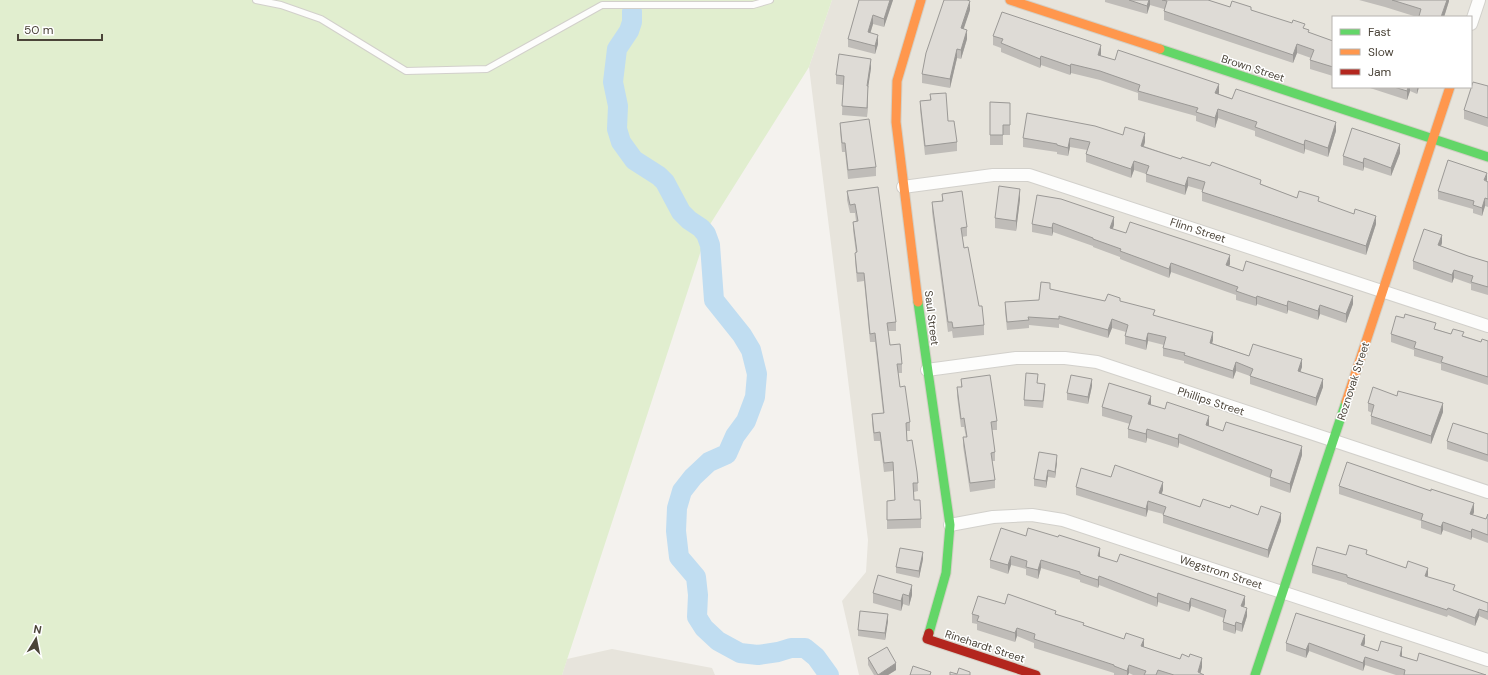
<svg xmlns="http://www.w3.org/2000/svg" width="1488" height="675" viewBox="0 0 1488 675" font-family="'DM Sans',sans-serif">
	<rect width="100%" height="100%" fill="#f4f2ee"/>
	<g fill="#e7e4dc" fill-rule="evenodd">
		<path d="M832 0H1488V675H859L842 601 866 572 868 540 809 67ZM1333 17H1471V87H1333Z"/>
		<path d="M612 649 712 668 715 675H562L567 659Z"/>
	</g>
	<path fill="#e1eecf" d="M0 0H832L809 67 709 226 562 675H0Z"/>
	<g fill="none" stroke-linecap="round" stroke-linejoin="round">
		<path stroke="#c0ddf1" stroke-width="20" d="M632 11V22L629 31 617 49 613 82 618 106 617 129 621 142 634 160 659 176 665 182 681 212 689 220 701 228 706 234 710 245 714 300 742 335 751 350 757 374 755 397 746 421 735 436 727 454 709 462 693 477 682 491 677 508 676 531 679 557 696 577 698 595 697 617 704 628 718 641 740 653 758 655 778 652 791 648H805L816 657 829 675"/>
		<defs>
			<path id="lane" d="M256 0 281 5 321 19 406 71 487 69 602 5H753L770 0"/>
			<g id="street">
				<path d="M1471 24 1479 0"/>
				<path d="M903 187 993 175H1029L1488 326"/>
				<path d="M927 370 1016 358H1065L1097 362 1488 492"/>
				<path d="M950 525 993 517 1032 515 1063 520 1488 660"/>
			</g>
			<g id="fast">
				<path d="M1160 49 1488 157"/>
				<path d="M918 302 950 525 946 573 929 633"/>
				<path d="M1255 675 1346 402"/>
			</g>
			<g id="slow">
				<path d="M1010 0 1160 49"/>
				<path d="M918 302 896 122 897 81 921 0"/>
				<path d="M1346 402 1450 87"/>
			</g>
			<path id="jam" d="M929 633 927 639 1036 675"/>
		</defs>
		<use href="#lane" stroke="#d2d0cb" stroke-width="8"/>
		<use href="#street" stroke="#d2d0cb" stroke-width="14"/>
		<use href="#fast" stroke="#d3cfc5" stroke-width="11"/>
		<use href="#slow" stroke="#d3cfc5" stroke-width="11"/>
		<use href="#jam" stroke="#d3cfc5" stroke-width="11"/>
		<use href="#lane" stroke="#fdfdfc" stroke-width="6"/>
		<use href="#street" stroke="#fdfdfc" stroke-width="12"/>
		<use href="#fast" stroke="#63d668" stroke-width="9"/>
		<use href="#slow" stroke="#ff974d" stroke-width="9"/>
		<use href="#jam" stroke="#b3261e" stroke-width="9"/>
	</g>
	<g fill="#bfbcb8">
		<path d="M859 0H893L884 27 873 24 870 33 878 44 875 54 848 47V39Z"/>
		<path d="M1105 0H1208L1230 7 1251 10 1305 29 1309 33 1333 41V76L1310 69V60L1311 58 1297 53 1293 63 1164 20V9L1150 5 1147 14 1105 2Z"/>
		<path d="M1359 0H1449V1L1444 17H1417L1385 7Z"/>
		<path d="M970 10 963 29 967 39 961 59 957 58 950 88 922 83V74Z"/>
		<path d="M993 36 1101 54V56L1219 93 1218 94 1336 131 1328 157 1305 149 1304 154 1255 136V131L1218 118 1215 128 1196 121V116L1138 100V93L1100 80 1071 73 1070 75 1041 65 1040 68 1001 52V48L993 45Z"/>
		<path d="M871 68 868 86V95L867 117 842 115 843 85 836 84V75Z"/>
		<path d="M1488 86V127L1464 119V110Z"/>
		<path d="M1367 87H1419L1417 94 1410 91 1407 100Z"/>
		<path d="M930 94 948 121 957 142V151L925 155 920 110V101L930 100Z"/>
		<path d="M990 102 1010 103V135H1003V145H990Z"/>
		<path d="M840 123 876 167V176L848 179 845 152H842L840 131Z"/>
		<path d="M1123 135 1145 142 1144 146 1181 159 1261 184 1297 198 1319 202 1376 224 1366 255 1202 201V190L1188 186 1185 195 1146 182V174L1134 170 1131 178 1086 162V154L1087 150 1070 147 1068 156 1057 154V152L1023 147V138Z"/>
		<path d="M1400 153 1391 176 1364 167 1363 171 1343 165V156Z"/>
		<path d="M1486 181 1488 182V207L1485 206 1482 216 1473 213V209L1438 199V191Z"/>
		<path d="M878 187 896 322V331H888L890 345 902 364V373H898L900 387 910 422V431H907V441L917 472 918 491 914 492V500L921 519V528L887 529V501H895L893 471 884 472 880 441H874L872 423V414L883 413 875 342H870L864 281 857 282 855 261V253H856L853 230V222L856 221 855 213H850L847 200V191Z"/>
		<path d="M942 194 967 227V236L962 237 964 248 984 325V335L953 338 952 331 948 332 932 212V202L942 201Z"/>
		<path d="M1020 199 1016 231 995 228V218Z"/>
		<path d="M1061 199 1114 225 1113 229 1230 264 1229 266 1243 271 1353 304 1346 323 1320 314 1318 320 1288 310 1287 314 1257 304 1256 306 1236 300V295L1171 272 1169 278 1120 259V257L1093 247V246L1053 232 1052 236 1032 232V224Z"/>
		<path d="M1442 243 1441 246 1468 256 1488 262V295L1471 290V284L1454 278 1452 283 1413 269V261Z"/>
		<path d="M1050 289 1105 301H1120L1213 340 1212 343 1249 356 1302 367 1300 371 1323 387 1316 406 1250 384V376L1236 371 1233 379 1184 363V361L1163 356V348L1164 345 1148 341 1146 350 1125 344V336L1126 332 1112 328 1108 338 1059 324V328L1029 325V328L1007 330 1005 311V302L1039 300Z"/>
		<path d="M1436 329 1451 334 1464 336 1481 342 1488 341V385L1441 370V364L1414 356V350L1391 342V334Z"/>
		<path d="M961 379 997 421V430H992L995 452V461H992L995 480V488L970 492 963 446V437H966L964 427H961L957 396V387H961Z"/>
		<path d="M1037 383 1045 391 1043 408 1024 406V400Z"/>
		<path d="M1092 386 1088 404 1067 400V393Z"/>
		<path d="M1368 403 1443 412 1431 444 1371 424V416L1372 413 1368 411Z"/>
		<path d="M1151 405 1209 425V426L1223 431 1302 455 1290 493 1270 486V478L1179 443 1178 448 1147 438 1146 443 1128 438V429L1130 424 1102 416V407Z"/>
		<path d="M1488 434V462L1447 449V441Z"/>
		<path d="M1057 462 1055 478 1048 477 1046 488 1034 486V479Z"/>
		<path d="M1339 486 1474 512 1473 515 1486 519 1488 514V543L1472 537 1471 540 1443 530 1441 535 1421 528V521L1339 494Z"/>
		<path d="M1076 487 1163 490 1161 494 1200 507 1230 508 1258 515 1281 521 1268 558 1163 523V514L1148 510 1146 517 1076 495Z"/>
		<path d="M1026 536 1100 557 1245 604 1244 607 1247 616 1242 632 1236 630 1235 634 1223 630V622L1224 618 1191 606 1189 612 1158 602 1157 607 1099 585 1098 588 1080 582V580L1041 568 1038 579 1026 575V569L1011 565 1008 574 990 568V560Z"/>
		<path d="M1346 555H1367L1428 575 1427 577 1455 591 1488 603V620L1479 616 1475 626 1448 615 1447 617 1347 584V583L1312 573V565Z"/>
		<path d="M923 559 919 578 896 573V567Z"/>
		<path d="M873 593 912 595 909 606 903 604 901 611 873 603Z"/>
		<path d="M1005 604 1056 614 1084 625 1144 647 1202 667 1200 673 1204 675H1133L1129 673 1128 675H1114V673L1034 648V643L1017 636 1015 642 977 630V624L972 623V614Z"/>
		<path d="M888 621 885 640 858 636V630Z"/>
		<path d="M1365 635V643L1364 646 1378 651 1402 655V656L1417 661 1486 675H1396L1365 665 1363 671 1309 651 1306 658 1286 651V643Z"/>
		<path d="M868 658 896 670 888 675H874L868 665Z"/>
	</g>
	<g fill="#9b9996">
		<path d="M890 0H893L884 27V19Z"/>
		<path d="M1149 0H1150V5L1147 14V6Z"/>
		<path d="M1447 0H1449V1L1444 17H1441Z"/>
		<path d="M970 1V10L961 37V28Z"/>
		<path d="M873 15V24L868 41V32Z"/>
		<path d="M967 30V39L961 59V50Z"/>
		<path d="M878 35V44L875 54V46Z"/>
		<path d="M1297 44V53L1293 63V55Z"/>
		<path d="M1101 45V54L1098 64V55Z"/>
		<path d="M957 49V58L950 88V79Z"/>
		<path d="M1041 56V65L1040 68V59Z"/>
		<path d="M871 59V68L867 95V86Z"/>
		<path d="M1071 64V73L1070 75V66Z"/>
		<path d="M1219 84V93L1215 102V93Z"/>
		<path d="M868 86V95L867 117V108Z"/>
		<path d="M1408 87H1410V91L1407 100V91Z"/>
		<path d="M1417 87H1419L1417 94Z"/>
		<path d="M1218 109V118L1215 128V118Z"/>
		<path d="M1336 122V131L1328 157V148Z"/>
		<path d="M1145 133V142L1141 154V146Z"/>
		<path d="M1070 138V147L1068 156V148Z"/>
		<path d="M1305 140V149L1304 154V145Z"/>
		<path d="M1400 144V153L1391 176V168Z"/>
		<path d="M1364 158V167L1363 171V163Z"/>
		<path d="M1134 161V170L1131 178V169Z"/>
		<path d="M1487 173V181L1484 180Z"/>
		<path d="M1188 177V186L1185 195V186Z"/>
		<path d="M1020 189V199L1016 231V221Z"/>
		<path d="M1485 198V206L1482 216V208Z"/>
		<path d="M1376 216V224L1366 255V246Z"/>
		<path d="M1114 217V225L1110 236V228Z"/>
		<path d="M1053 223V232L1052 236V228Z"/>
		<path d="M1442 235V243L1438 253V245Z"/>
		<path d="M1230 255V264L1226 274V265Z"/>
		<path d="M1171 263V272L1169 278V269Z"/>
		<path d="M1454 270V278L1452 283V275Z"/>
		<path d="M1257 296V304L1256 306V298Z"/>
		<path d="M1353 296V304L1346 323V314Z"/>
		<path d="M1288 301V310L1287 314V306Z"/>
		<path d="M1320 305V314L1318 320V311Z"/>
		<path d="M1112 319V328L1108 338V330Z"/>
		<path d="M1213 332V340L1210 351V343Z"/>
		<path d="M1148 333V341L1146 350V341Z"/>
		<path d="M1302 359V367L1298 379V371Z"/>
		<path d="M1236 362V371L1233 379V371Z"/>
		<path d="M1092 379V386L1088 404V397Z"/>
		<path d="M1323 379V387L1316 406V398Z"/>
		<path d="M1151 396V405L1148 404Z"/>
		<path d="M1443 403V412L1431 444V436Z"/>
		<path d="M1209 416V425L1206 435V425Z"/>
		<path d="M1147 429V438L1146 443V434Z"/>
		<path d="M1179 434V443L1178 448V439Z"/>
		<path d="M1302 446V455L1290 493V484Z"/>
		<path d="M1057 455V462L1055 478V472Z"/>
		<path d="M1048 470V477L1046 488V481Z"/>
		<path d="M1163 482V490L1159 502V493Z"/>
		<path d="M1148 501V510L1146 517V509Z"/>
		<path d="M1474 503V512L1470 522V514Z"/>
		<path d="M1281 513V521L1268 558V550Z"/>
		<path d="M1443 522V530L1441 535V527Z"/>
		<path d="M1472 529V537L1471 540V532Z"/>
		<path d="M1100 548V557L1098 556Z"/>
		<path d="M923 552V559L919 578V571Z"/>
		<path d="M1011 556V565L1008 574V565Z"/>
		<path d="M1041 560V568L1038 579V570Z"/>
		<path d="M1428 568V575L1425 584V576Z"/>
		<path d="M1099 576V585L1098 588V580Z"/>
		<path d="M912 585V595L909 606V596Z"/>
		<path d="M1158 593V602L1157 607V598Z"/>
		<path d="M903 594V604L901 611V601Z"/>
		<path d="M1245 596V604L1241 614V606Z"/>
		<path d="M1191 598V606L1189 612V604Z"/>
		<path d="M1247 608V616L1242 632V624Z"/>
		<path d="M1479 609V616L1475 626V618Z"/>
		<path d="M888 614V621L885 640V633Z"/>
		<path d="M1236 622V630L1235 634V626Z"/>
		<path d="M1017 628V636L1015 642V633Z"/>
		<path d="M1365 635V643L1361 653V645Z"/>
		<path d="M1144 639V648L1141 646Z"/>
		<path d="M1309 643V651L1306 658V650Z"/>
		<path d="M1402 647V655L1400 664V656Z"/>
		<path d="M1365 657V665L1363 671V663Z"/>
		<path d="M1202 658V667L1200 675 1198 672Z"/>
		<path d="M896 663V670L888 675H878Z"/>
		<path d="M1129 665V673L1128 675H1127V671Z"/>
	</g>
	<g fill="#dedbd6" stroke="#9b9996">
		<path d="M859 0H890L884 19 873 15 868 32 878 35 875 46 848 39Z"/>
		<path d="M944 0H967L970 1 961 28 967 30 961 50 957 49 950 79 922 74 926 53Z"/>
		<path d="M1129 0H1149L1147 6Z"/>
		<path d="M1162 0H1208L1230 7 1232 1 1251 7V10L1292 23 1293 20 1305 24 1303 28 1309 30 1308 32 1333 41V67L1310 60 1314 50 1297 44 1293 55 1164 11 1167 1Z"/>
		<path d="M1392 0H1447L1441 17H1422L1419 16 1421 9Z"/>
		<path d="M1002 12 1101 45 1098 55 1115 60 1118 50 1219 84 1215 93 1232 99 1236 89 1336 122 1328 148 1305 140 1304 145 1255 127 1257 122 1218 109 1215 118 1196 112 1198 108 1138 91 1140 85 1100 71 1071 64 1070 66 1041 56 1040 59 1001 43 1003 39 993 36Z"/>
		<path d="M839 54 871 59 867 86H868L867 108 842 106 844 76 836 75Z"/>
		<path d="M1473 82 1488 86V118L1464 110Z"/>
		<path d="M1394 87H1408L1407 91Z"/>
		<path d="M946 93 948 121H954L957 142 925 146 920 101 931 100 930 94Z"/>
		<path d="M990 102 1010 103V125H1003V135H990Z"/>
		<path d="M1027 113 1095 126 1123 135 1125 127 1145 133 1141 146 1181 159 1182 157 1210 166 1212 162 1261 180 1260 184 1297 198 1299 191 1319 197 1318 201 1354 214 1355 209 1376 216 1366 246 1202 192 1205 182 1188 177 1185 186 1146 174 1149 166 1134 161 1131 169 1086 154 1090 142 1070 138 1068 148 1057 145V144L1023 138Z"/>
		<path d="M869 119 876 167 848 170 845 143H842L840 123Z"/>
		<path d="M1352 128 1400 144 1391 168 1364 158 1363 163 1343 156Z"/>
		<path d="M1448 160 1487 173 1484 180 1488 182V199L1485 198 1482 208 1473 205 1474 201 1438 191Z"/>
		<path d="M999 186 1020 189 1016 221 995 218Z"/>
		<path d="M878 187 896 322 887 323 890 345 900 344 902 364H897L900 387 905 386 910 422 906 423 907 441 912 440 917 472 918 483H913L914 500H920L921 519 887 520V501L895 500 893 462 884 463 880 432 874 433 872 414 884 413 875 333 870 334 864 273H857L855 253 857 252 853 222 858 221 855 204 850 205 847 191Z"/>
		<path d="M962 191 967 227 961 228 964 248 968 247 979 306H982L984 325 953 328 952 322H948L932 202 943 201 942 194Z"/>
		<path d="M1037 195 1061 199 1114 217 1110 228 1126 233 1130 222 1230 255 1226 265 1243 271 1246 261 1353 296 1346 314 1320 305 1318 311 1288 301 1287 306 1257 296 1256 298 1236 291 1238 287 1171 263 1169 269 1120 251 1121 249 1093 239V238L1053 223 1052 228 1032 224Z"/>
		<path d="M1424 229 1442 235 1438 245 1468 256 1488 262V287L1471 282 1473 276 1454 270 1452 275 1413 261Z"/>
		<path d="M1041 282 1050 283V289L1105 301 1108 294 1120 298V301L1155 310 1153 315 1213 332 1210 343 1249 356 1253 344 1302 359 1298 371 1323 379 1316 398 1250 376 1253 369 1236 362 1233 371 1184 355 1185 353 1163 348 1166 337 1148 333 1146 341 1125 336 1128 325 1112 319 1108 330 1059 316V319L1028 317 1029 320 1007 322 1005 302 1039 300Z"/>
		<path d="M1405 314 1436 323 1434 329 1451 334 1453 329 1464 332 1462 336 1481 342 1482 339 1488 341V377L1441 362 1443 357 1414 348 1416 342 1391 334 1396 316 1404 318Z"/>
		<path d="M1026 373 1038 374 1037 383 1045 384 1043 401 1024 400Z"/>
		<path d="M990 375 997 421 991 422 995 452 991 453 995 480 970 483 963 437H967L964 418 961 419 957 387H962L961 379Z"/>
		<path d="M1071 375 1092 379 1088 397 1067 393Z"/>
		<path d="M1109 383 1151 396 1148 404 1165 409 1167 402 1209 416 1206 425 1223 431 1226 422 1302 446 1290 484 1270 477 1272 470 1179 434 1178 439 1147 429 1146 434 1128 429 1132 416 1102 407Z"/>
		<path d="M1373 387 1397 396 1398 391 1443 403 1431 436 1371 416 1374 405 1368 403Z"/>
		<path d="M1453 423 1488 434V455L1447 441Z"/>
		<path d="M1039 452 1057 455 1055 472 1048 470 1046 481 1034 479Z"/>
		<path d="M1347 462 1431 491V489L1474 503 1470 514 1486 519 1488 514V535L1472 529 1471 532 1443 522 1441 527 1421 520 1423 514 1339 486Z"/>
		<path d="M1115 465 1163 482 1159 493 1200 507 1203 499 1230 508 1231 505 1258 515 1261 506 1281 513 1268 550 1163 515 1166 507 1148 501 1146 509 1076 487 1081 468 1111 477Z"/>
		<path d="M1001 528 1026 536 1028 528 1058 537 1059 535 1100 548 1098 556 1117 562 1120 554 1245 596 1241 606 1247 608 1242 624 1236 622 1235 626 1223 622 1226 610 1191 598 1189 604 1158 593 1157 598 1099 576 1098 580 1080 574V572L1041 560 1038 570 1026 567 1027 561 1011 556 1008 565 990 560Z"/>
		<path d="M1349 545 1367 550 1366 554 1406 568 1408 561 1428 568 1425 576 1455 585 1453 590 1488 603V612L1479 609 1475 618 1448 608 1447 610 1347 577V575L1312 565 1317 547 1346 555Z"/>
		<path d="M900 548 923 552 919 571 896 567Z"/>
		<path d="M878 575 912 585 909 596 903 594 901 601 873 593Z"/>
		<path d="M1008 594 1056 611 1055 614 1084 623 1083 625 1124 639 1126 633 1144 639 1141 646 1180 659 1182 654 1189 657 1190 654 1202 658 1198 672 1204 675H1174L1158 670 1156 675H1144L1146 671 1129 665 1127 671 1114 666V665L1034 639 1035 634 1017 628 1015 633 977 621 979 616 972 614 978 596 1005 604Z"/>
		<path d="M860 611 888 614 885 633 858 630Z"/>
		<path d="M1296 613 1365 635 1361 645 1378 651 1381 641 1402 647 1400 656 1417 661 1419 653 1486 675H1404L1405 670 1365 657 1363 663 1309 643 1306 650 1286 643Z"/>
		<path d="M887 647 896 663 878 675 868 658Z"/>
		<path d="M913 666 931 672 930 675H910Z"/>
		<path d="M959 668 970 672V675H950V672L957 674Z"/>
	</g>
	<g text-anchor="middle" dominant-baseline="central" stroke-width="3" stroke-linejoin="round" paint-order="stroke">
		<g font-size="11" fill="#4b4439" stroke="#fff">
			<text transform="translate(1253 68) rotate(18)">Brown Street</text>
			<text transform="translate(1198 230) rotate(18)">Flinn Street</text>
			<text transform="translate(932 318) rotate(83)">Saul Street</text>
			<text transform="translate(1353 381) rotate(-72)">Roznovak Street</text>
			<text transform="translate(1211 401) rotate(18)">Phillips Street</text>
			<text transform="translate(1221 572) rotate(18)">Wegstrom Street</text>
			<text transform="translate(985 646) rotate(18)">Rinehardt Street</text>
		</g>
	</g>
	<rect x="1332" y="16" width="140" height="72" fill="#ffffff" stroke="#b7b4b0"/>
	<rect x="1340" y="29" width="20" height="6" fill="#63d668" stroke="#b7b4b0"/>
	<text x="1368" y="36" font-size="12" fill="#4b4439">Fast</text>
	<rect x="1340" y="49" width="20" height="6" fill="#ff974d" stroke="#b7b4b0"/>
	<text x="1368" y="56" font-size="12" fill="#4b4439">Slow</text>
	<rect x="1340" y="69" width="20" height="6" fill="#b3261e" stroke="#b7b4b0"/>
	<text x="1368" y="76" font-size="12" fill="#4b4439">Jam</text>
	<g transform="translate(36 639) rotate(10)" stroke="#ffffff" stroke-width="3" paint-order="stroke">
	<path d="M0-3L7 15L0 10L-7 15Z" fill="#4b4439"/>
	<text y="-6" font-size="11" font-weight="bold" text-anchor="middle" fill="#4b4439">N</text>
	</g>
	<path d="M18 34v6h84v-6" fill="none" stroke="#4b4439" stroke-width="2"/>
	<text x="24" y="34" font-size="12" fill="#4b4439" stroke="#ffffff" stroke-width="3" paint-order="stroke">50 m</text>
</svg>
